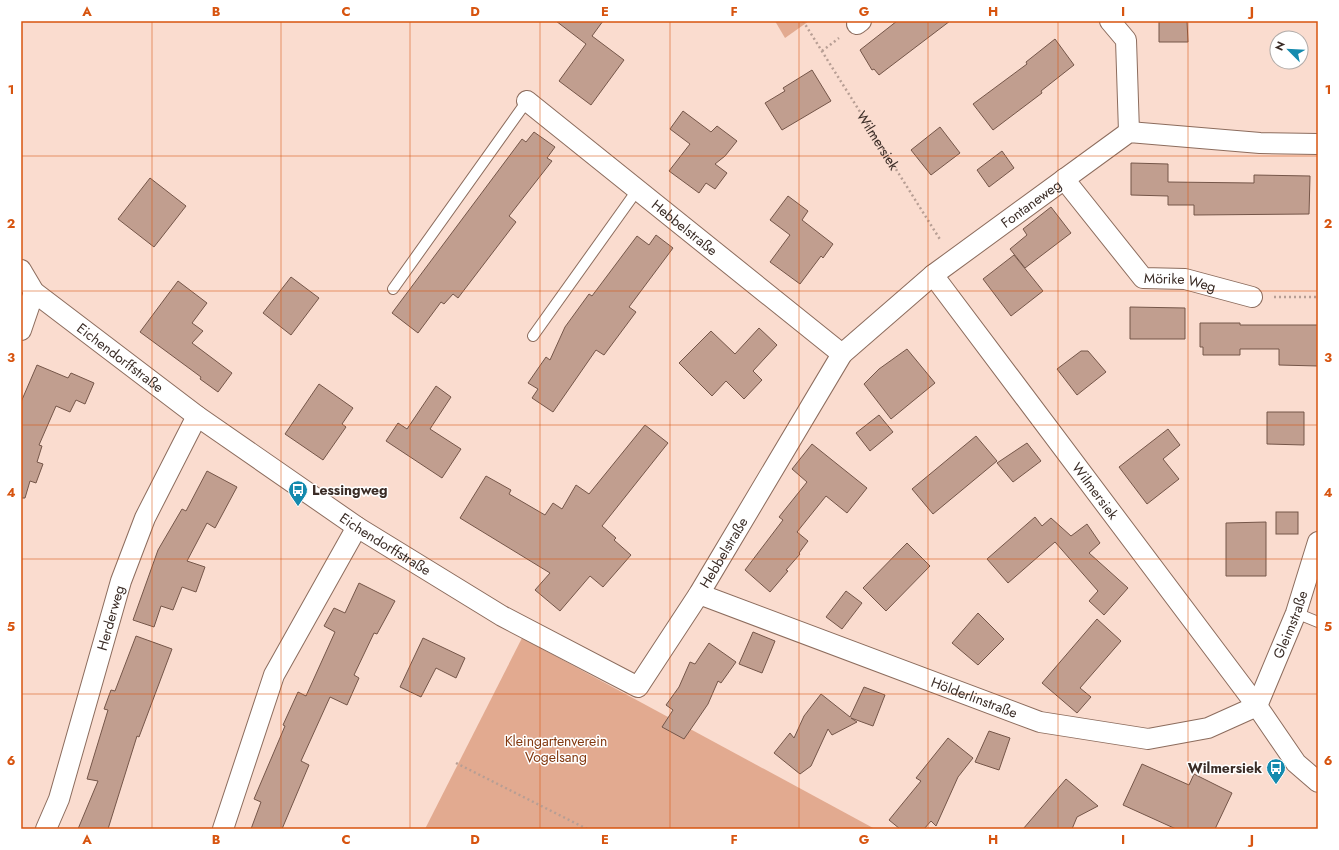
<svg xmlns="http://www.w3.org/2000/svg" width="1339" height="850" viewBox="0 0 1339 850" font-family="Jost,sans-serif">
	<rect width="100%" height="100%" fill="#fadccf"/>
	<g fill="#e2aa90">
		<path d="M775 21H809L785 38Z"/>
		<path d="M522 638 875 829H425Z"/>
	</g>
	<g fill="#c19e8f" stroke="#755649">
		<path d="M556 21H603L592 36 624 60 591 105 559 81 586 44Z"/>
		<path d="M897 21H950L879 75 874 69 872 70 860 50Z"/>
		<path d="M1159 21H1187L1188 42H1159Z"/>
		<path d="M1055 39 1074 65 1041 91 1042 93 993 130 973 104 1027 64 1026 62Z"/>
		<path d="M812 70 831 101 782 130 765 103 785 91 783 88Z"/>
		<path d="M683 111 711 132 717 126 737 141 725 156 715 164 727 173 715 189 706 183 699 193 669 171 690 144 670 129Z"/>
		<path d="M940 127 960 153 931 175 911 150Z"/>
		<path d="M534 132 555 147 547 158 552 161 509 216 516 222 458 298 453 294 444 304 441 302 418 333 392 313 522 139 526 142Z"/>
		<path d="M1002 151 1014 168 989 187 977 170Z"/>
		<path d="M1131 163 1168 164V182L1254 183V175L1310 176 1309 214 1194 215V205H1168V196L1131 195Z"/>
		<path d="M150 178 186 206 154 247 118 219Z"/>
		<path d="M788 196 808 211 802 220 833 244 823 258 821 256 800 284 770 262 790 235 770 220Z"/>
		<path d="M1051 207 1071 233 1025 268 1010 249 1027 235 1023 229Z"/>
		<path d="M656 235 673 248 629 307 636 312 604 355 596 350 553 412 532 398 538 389 528 383 546 357 550 360 565 327 589 294 592 296 637 236 649 245Z"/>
		<path d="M1014 255 1043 291 1011 316 983 279Z"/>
		<path d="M291 277 319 298 291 335 263 313Z"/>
		<path d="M178 281 207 303 192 323 203 331 192 343 232 373 218 392 200 379 201 377 140 332Z"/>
		<path d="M1130 307 1185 308V339H1130Z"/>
		<path d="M1200 323H1240V325H1318V366L1279 365V349H1240V355H1203V347H1200Z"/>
		<path d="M759 328 777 345 753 371 762 380 744 399 726 381 712 396 679 363 711 331 735 354Z"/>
		<path d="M907 349 935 383 891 419 864 384 879 369Z"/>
		<path d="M1081 351H1088L1106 372 1077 395 1057 369Z"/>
		<path d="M37 365 68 378 71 373 94 383 85 404 76 400 70 412 56 406 39 445 42 446 37 462 43 464 36 483 30 481 25 498H21V402Z"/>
		<path d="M319 384 353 408 342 424 346 427 323 460 285 434Z"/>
		<path d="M436 386 451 397 430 429 461 449 442 478 386 441 398 423 407 429Z"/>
		<path d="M1267 412H1304V445L1267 444Z"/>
		<path d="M879 415 893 432 870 451 856 433Z"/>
		<path d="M645 425 668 443 602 526 616 538 614 540 631 555 603 587 590 576 560 611 535 590 550 573 460 518 486 476 511 490 509 494 545 515 553 503 562 509 576 485 589 494Z"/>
		<path d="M1168 429 1180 445 1163 459 1179 479 1147 504 1119 467Z"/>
		<path d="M976 436 997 461 933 514 912 489Z"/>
		<path d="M1027 443 1041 461 1013 482 997 463Z"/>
		<path d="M812 444 867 488 847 513 826 496 797 532 808 541 799 553 800 554 786 570 788 571 770 592 745 570 783 520 779 517 807 482 792 469Z"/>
		<path d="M207 471 237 487 215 528 207 523 187 561 205 567 196 592 182 587 173 610 161 606 154 627 133 620 158 550 182 509 186 511Z"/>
		<rect x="1276" y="512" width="22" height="22"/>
		<path d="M1035 517 1042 526 1051 518 1071 536 1087 524 1100 543 1089 553 1128 588 1104 615 1089 601 1098 591 1055 542 1008 583 987 559Z"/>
		<path d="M1266 522V576H1226V523Z"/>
		<path d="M907 543 930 566 886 611 863 588Z"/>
		<path d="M359 583 395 601 377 634 374 633 354 675 359 678 347 705 330 697 301 761 309 765 282 829H251L261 802 254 799 285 726 283 725 298 692 306 696 335 632 324 626 334 608 345 613Z"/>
		<path d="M846 591 862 603 842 629 826 617Z"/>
		<path d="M978 613 1004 639 978 665 952 643Z"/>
		<path d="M1097 619 1121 641 1080 688 1091 697 1077 713 1042 683Z"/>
		<path d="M753 632 775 641 762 673 739 664Z"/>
		<path d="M136 636 172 649 139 737 137 736 108 829H78L98 781 87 779 108 710 104 709 111 690 115 691Z"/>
		<path d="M423 638 465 658 456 678 436 668 421 697 400 687Z"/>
		<path d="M709 643 736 662 721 683 718 681 708 704 684 739 662 727 673 710 666 705 679 687 690 662 695 664Z"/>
		<path d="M864 687 885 695 873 726 851 718 857 722 832 735 828 729 811 766 800 774 774 753 790 733 794 738 804 716 821 694 850 717Z"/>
		<path d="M989 731 1010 738 999 770 975 762Z"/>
		<path d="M948 738 973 758 958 777 936 826 931 821 924 829H900L889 820 921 781 916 778Z"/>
		<path d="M1142 764 1189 785 1194 774 1232 793 1215 829H1176L1123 805Z"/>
		<path d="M1066 779 1098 806 1077 817 1072 829H1023Z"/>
	</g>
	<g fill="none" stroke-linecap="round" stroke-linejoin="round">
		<defs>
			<g id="lane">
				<path d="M393 289 527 101"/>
				<path d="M533 336 638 189"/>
				<path d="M1296 613 1318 622"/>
			</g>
			<g id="street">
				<path d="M1110 21 1126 40 1129 132"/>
				<path d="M857 24 861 21"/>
				<path id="s2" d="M527 101 842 354"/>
				<path id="s3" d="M1064 179 1143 278 1185 279 1252 297"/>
				<path id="s4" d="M21 270 34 292 197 416 357 527 502 616 638 687 699 594 842 354 933 275 1129 132 1260 143 1318 144"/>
				<path id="s5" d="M933 275 1257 706 1296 763 1318 782"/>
				<path d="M21 330 34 292"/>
				<path id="s6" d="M699 594 1040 722 1148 739 1208 728 1257 706"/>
				<path id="s7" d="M1257 706 1296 613 1318 542"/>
				<path id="s8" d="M46 829 59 799 121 581 145 518 197 416"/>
				<path d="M223 829 274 675 357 527"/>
			</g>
		</defs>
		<use href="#lane" stroke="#8c6c5d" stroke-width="12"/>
		<use href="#street" stroke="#8c6c5d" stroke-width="22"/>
		<g stroke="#b79e94" stroke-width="2.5" stroke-dasharray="2 3" stroke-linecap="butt">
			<path id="s1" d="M803 21 941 241"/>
			<path d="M822 51 839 38"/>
			<path d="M1274 297H1318"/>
			<path d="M456 763 587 829"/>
		</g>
		<use href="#lane" stroke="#fff" stroke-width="10"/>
		<use href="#street" stroke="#fff" stroke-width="20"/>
	</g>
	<path fill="none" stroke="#d7540f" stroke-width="1" stroke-opacity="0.55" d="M152 21V829M281 21V829M410 21V829M540 21V829M670 21V829M799 21V829M928 21V829M1058 21V829M1188 21V829M21 156H1318M21 291H1318M21 425H1318M21 559H1318M21 694H1318"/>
	<defs>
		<symbol id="bus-pin" viewBox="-11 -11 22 30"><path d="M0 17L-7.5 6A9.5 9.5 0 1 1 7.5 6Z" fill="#148aae" stroke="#fff"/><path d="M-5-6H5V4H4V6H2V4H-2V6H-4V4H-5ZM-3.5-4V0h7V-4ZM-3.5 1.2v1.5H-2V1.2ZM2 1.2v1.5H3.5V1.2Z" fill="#fff"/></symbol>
	</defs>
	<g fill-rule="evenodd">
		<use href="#bus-pin" x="287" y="479" width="22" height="30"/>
		<use href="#bus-pin" x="1265" y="757" width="22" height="30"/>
	</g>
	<g text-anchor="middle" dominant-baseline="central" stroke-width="3" stroke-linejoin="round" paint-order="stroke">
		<g font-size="14" fill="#3a2c26" stroke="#fff">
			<text stroke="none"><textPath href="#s1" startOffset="141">Wilmersiek</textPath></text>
			<text stroke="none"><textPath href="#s4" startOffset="1381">Fontaneweg</textPath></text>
			<text stroke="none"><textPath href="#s2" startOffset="202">Hebbelstraße</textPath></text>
			<text stroke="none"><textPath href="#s3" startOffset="164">Mörike Weg</textPath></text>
			<text stroke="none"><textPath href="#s4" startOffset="134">Eichendorffstraße</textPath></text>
			<text stroke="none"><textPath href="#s5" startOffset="270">Wilmersiek</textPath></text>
			<text stroke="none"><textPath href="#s4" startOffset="458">Eichendorffstraße</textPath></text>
			<text stroke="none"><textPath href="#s4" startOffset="908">Hebbelstraße</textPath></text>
			<text stroke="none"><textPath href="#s8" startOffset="221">Herderweg</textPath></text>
			<text stroke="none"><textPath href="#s7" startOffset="88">Gleimstraße</textPath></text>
			<text stroke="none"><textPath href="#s6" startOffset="294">Hölderlinstraße</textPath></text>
		</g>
		<g font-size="14" font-weight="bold" fill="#3a2c26" stroke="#fff" text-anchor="start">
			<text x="312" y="490">Lessingweg</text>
			<text x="1262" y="768" text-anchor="end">Wilmersiek</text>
		</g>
		<g font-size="14" fill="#82380f" stroke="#fff">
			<text x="556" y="741">Kleingartenverein<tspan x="556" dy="16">Vogelsang</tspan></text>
		</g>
	</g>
	<rect width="1339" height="850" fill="none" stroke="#ffffff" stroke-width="44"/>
	<g transform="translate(1289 50) rotate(294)"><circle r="19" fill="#ffffff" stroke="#b0aba8"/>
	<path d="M0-3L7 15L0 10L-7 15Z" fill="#148aae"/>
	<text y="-6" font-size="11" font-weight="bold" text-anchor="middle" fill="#3a2c26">N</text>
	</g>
	<rect x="22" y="22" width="1295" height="806" fill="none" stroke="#d7540f" stroke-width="1.5"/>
	<g font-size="13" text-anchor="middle" font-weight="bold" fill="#d7540f">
		<text x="87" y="16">A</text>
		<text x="216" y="16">B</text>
		<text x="346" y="16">C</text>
		<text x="475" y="16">D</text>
		<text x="605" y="16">E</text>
		<text x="734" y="16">F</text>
		<text x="864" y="16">G</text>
		<text x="993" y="16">H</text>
		<text x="1123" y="16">I</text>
		<text x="1252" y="16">J</text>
		<text x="11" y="94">1</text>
		<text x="1328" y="94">1</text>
		<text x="11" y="228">2</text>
		<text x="1328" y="228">2</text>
		<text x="11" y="362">3</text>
		<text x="1328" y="362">3</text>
		<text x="11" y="497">4</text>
		<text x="1328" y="497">4</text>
		<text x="11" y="631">5</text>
		<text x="1328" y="631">5</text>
		<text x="11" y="765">6</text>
		<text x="1328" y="765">6</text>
		<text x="87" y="844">A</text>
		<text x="216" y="844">B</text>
		<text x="346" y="844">C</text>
		<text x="475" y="844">D</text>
		<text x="605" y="844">E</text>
		<text x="734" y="844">F</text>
		<text x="864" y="844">G</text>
		<text x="993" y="844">H</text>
		<text x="1123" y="844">I</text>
		<text x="1252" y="844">J</text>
	</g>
</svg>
